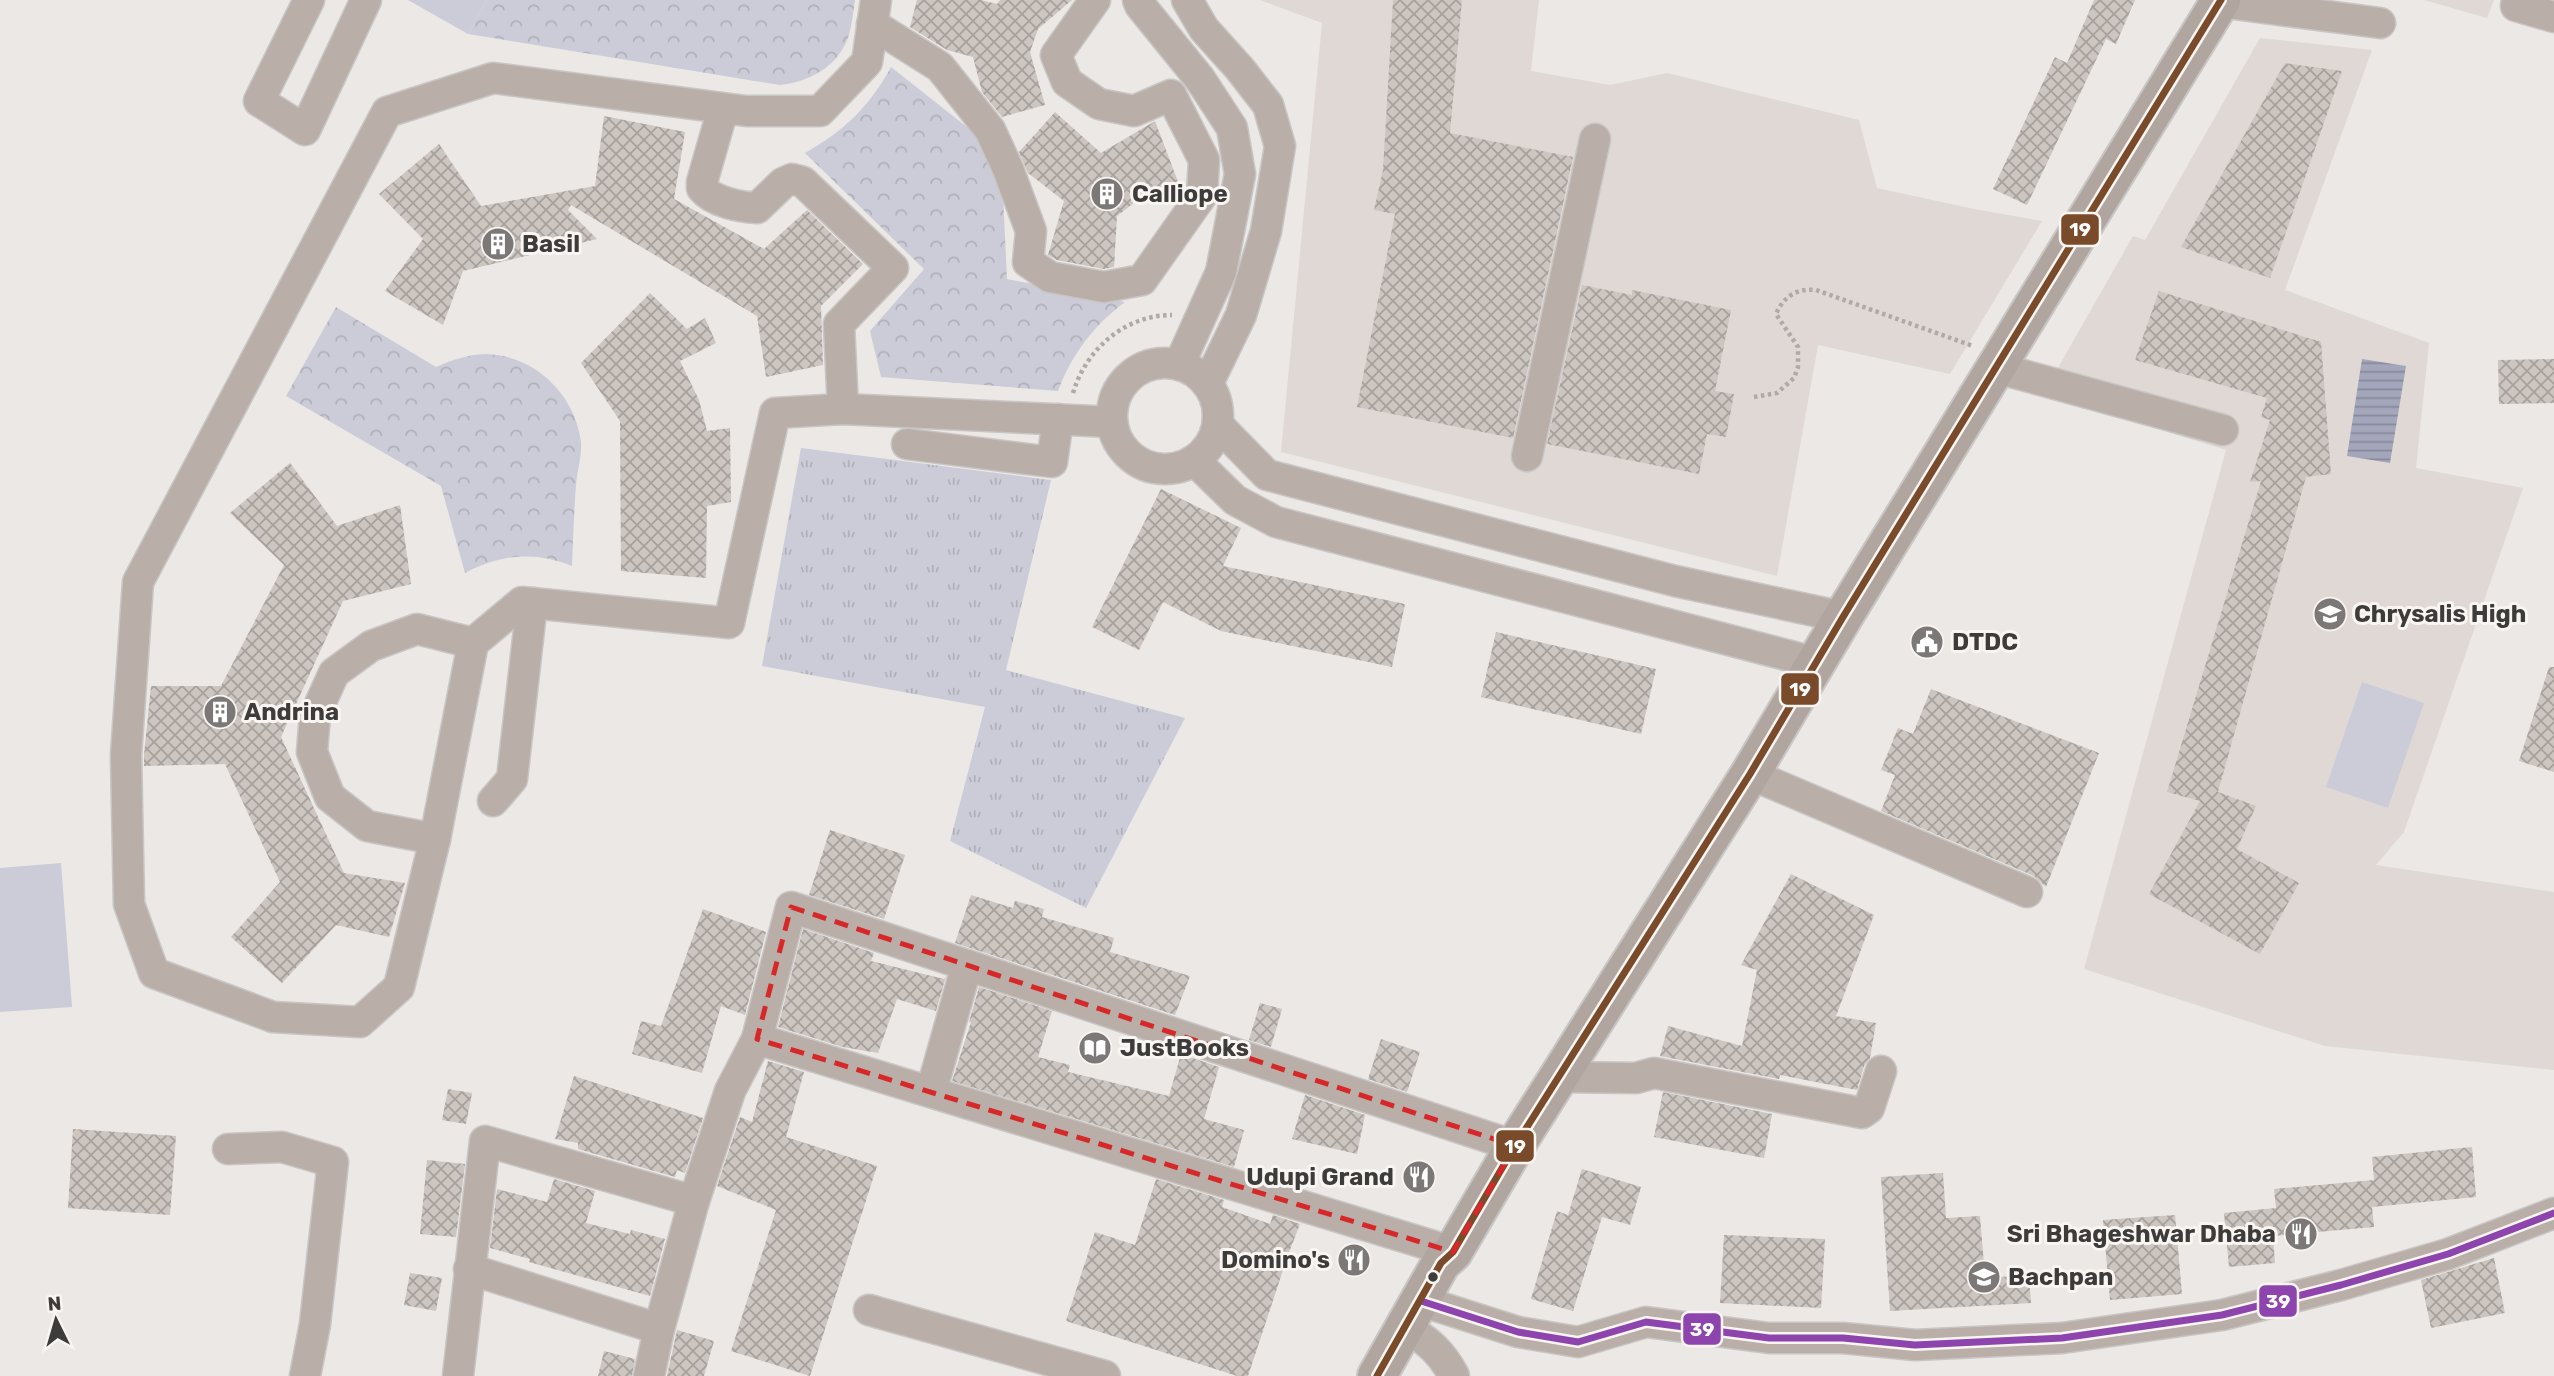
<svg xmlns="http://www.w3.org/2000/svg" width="2554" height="1376" viewBox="0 0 2554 1376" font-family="Rubik,sans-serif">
	<defs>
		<pattern id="grass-tufts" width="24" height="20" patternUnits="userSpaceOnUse" patternTransform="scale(1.75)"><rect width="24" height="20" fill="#ccccd8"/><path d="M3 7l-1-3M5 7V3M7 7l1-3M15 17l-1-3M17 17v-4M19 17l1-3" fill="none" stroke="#b0b0ba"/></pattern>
		<pattern id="park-crowns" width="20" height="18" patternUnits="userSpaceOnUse" patternTransform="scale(1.75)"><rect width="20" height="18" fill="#ccccd8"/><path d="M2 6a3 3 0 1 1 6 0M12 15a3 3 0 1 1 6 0" fill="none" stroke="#b0b0ba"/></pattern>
		<pattern id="water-rules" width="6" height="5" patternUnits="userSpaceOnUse" patternTransform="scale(1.75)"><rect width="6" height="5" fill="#a4a6bb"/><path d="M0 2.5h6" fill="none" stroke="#878899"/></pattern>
		<pattern id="building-cross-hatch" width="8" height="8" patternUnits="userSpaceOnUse" patternTransform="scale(1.75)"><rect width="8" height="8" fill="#ccc5c0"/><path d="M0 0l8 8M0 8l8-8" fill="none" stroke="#a7a19d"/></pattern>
	</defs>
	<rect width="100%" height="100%" fill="#ebe8e6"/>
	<g fill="#e0d8d4">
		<path d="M1260 0H1539L1531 71 1610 85 1667 73 1859 120 1877 188 1974 209 2042 221 1950 374 1818 345 1777 576 1281 452 1322 23Z"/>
		<path d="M2424 0H2494L2487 18Z"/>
		<path d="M2260 38 2372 50 2285 290 2429 343 2416 468 2523 488 2404 832 2376 865 2554 892V1070L2325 1046 2084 969 2226 450 2043 394 2133 236 2145 240Z"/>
	</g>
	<path fill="url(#grass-tufts)" d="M801 448 1051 480 1006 670 1185 718 1086 908 950 841 985 707 762 666Z"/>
	<g fill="url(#park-crowns)">
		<path d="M487 0H855C853 12 852 26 848 38 837 67 809 82 780 85L468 34Z"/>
		<path d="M891 67 1001 154 1007 279 1125 302C1093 326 1072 354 1058 391L881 377 870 331 924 269 805 153C844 131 870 106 891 67Z"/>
		<path d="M336 307 436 367C452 360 469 354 487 354 536 356 575 395 581 442 582 458 577 470 576 485 574 512 573 539 572 566 534 551 501 554 465 573L441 486 286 396Z"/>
	</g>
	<g fill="#ccccd8">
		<path d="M408 0H487L468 34Z"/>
		<path d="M2362 682 2424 703 2388 808 2326 787Z"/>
		<path d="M61 863 72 1007 0 1012V868Z"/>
	</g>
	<path fill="url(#water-rules)" d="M2362 359 2406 366 2390 463 2347 456Z"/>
	<g fill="url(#building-cross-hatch)">
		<path d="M917 0H981L997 4 1000 0H1072L1038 29 1030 52 1045 105 1002 117 982 92 973 57 947 50 910 27Z"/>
		<path d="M1393 0H1462L1450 133 1573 157 1513 438 1357 407 1395 214 1374 210 1383 170Z"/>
		<path d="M2094 0H2135L2116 44 2106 39 2027 205 1993 189 2055 57 2067 63Z"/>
		<path d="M2285 63 2342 71 2270 278 2181 247Z"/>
		<path d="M1055 112 1101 153 1155 121 1180 187 1135 202 1117 216 1114 267 1104 269 1057 260 1048 255 1064 201 1028 173 1019 152Z"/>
		<path d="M604 116 685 132 674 199 764 249 807 210 863 264 821 306 823 365 766 377 757 316 571 205 568 210 597 239 463 271 443 325 385 291 423 239 379 194 439 144 481 206 595 186Z"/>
		<path d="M1582 285 1632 295V290L1731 310 1715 391 1734 394 1726 437 1707 434 1699 474 1547 444Z"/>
		<path d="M2159 291 2321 342 2331 474 2306 477 2218 792 2256 806 2237 849 2299 883 2260 954 2149 894 2200 801 2167 792 2261 481 2250 482 2270 420 2261 417 2267 398 2135 360Z"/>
		<path d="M650 293 687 329 705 318 716 343 680 361 699 400 707 431 730 428 731 502 707 506 706 578 621 571 620 421 581 363Z"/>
		<path d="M2554 359V403L2499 404 2498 360Z"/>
		<path d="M290 463 337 526 400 505 411 584 343 601 281 737 344 873 405 883 389 937 336 925 282 983 231 937 280 882 225 764 144 766V755L151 686H221L284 565 230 513Z"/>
		<path d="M1161 489 1241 528 1223 566 1405 604 1392 667 1221 631 1163 602 1139 650 1092 627Z"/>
		<path d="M1496 632 1656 669 1641 734 1481 697Z"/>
		<path d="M2549 667H2554V772L2519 761Z"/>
		<path d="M1931 689 2099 753 2046 887 2034 876 1881 811 1895 775 1881 770 1898 728 1913 734Z"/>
		<path d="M830 830 905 855 884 919 809 895Z"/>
		<path d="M1791 874 1874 915 1836 1016 1876 1023 1870 1058 1864 1066 1857 1090 1780 1075 1779 1079 1660 1056 1668 1026 1742 1046 1757 970 1741 965Z"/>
		<path d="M971 895 1013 908 1015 901 1044 909 1042 917 1114 938 1110 952 1190 976 1175 1015 955 943Z"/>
		<path d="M703 909 766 932 745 1015 721 1006 702 1073 632 1054 641 1021 661 1026Z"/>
		<path d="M803 929 874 953 871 961 944 979 946 976 936 1011 897 999 878 1053 843 1047 778 1027Z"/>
		<path d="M979 987 1052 1011 1038 1057 1070 1065 1068 1072 1169 1096 1181 1054 1219 1067 1204 1119 1244 1130 1234 1167 952 1081 971 1022H969Z"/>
		<path d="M1260 1003 1282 1009 1271 1047 1249 1040Z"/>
		<path d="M1381 1039 1420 1052 1407 1092 1368 1079Z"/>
		<path d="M768 1061 804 1072 786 1137 877 1166 810 1376 731 1351 776 1210 717 1186 740 1117 752 1122Z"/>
		<path d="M574 1076 703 1118 685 1173 677 1170 675 1177 578 1149V1143L555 1139Z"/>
		<path d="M448 1089 472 1093 466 1124 442 1120Z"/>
		<path d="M1663 1092 1772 1114 1764 1158 1654 1137Z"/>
		<path d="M1305 1095 1365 1115 1357 1154 1292 1139Z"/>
		<path d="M73 1129 176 1136 170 1215 68 1208Z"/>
		<path d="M2472 1147 2476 1197 2372 1207 2374 1227 2273 1236 2275 1263 2229 1267 2224 1213 2276 1208 2274 1189 2374 1180 2372 1157Z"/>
		<path d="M427 1160 465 1164 456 1237 420 1234Z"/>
		<path d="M1582 1169 1641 1187 1630 1225 1602 1217 1573 1311 1531 1299 1557 1211 1568 1215Z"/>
		<path d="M1943 1173 1946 1218 1980 1216 1985 1278 2029 1275 2031 1303 1890 1311 1881 1177Z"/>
		<path d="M554 1179 595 1191 586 1223 630 1234 631 1230 665 1239 650 1296 529 1262 530 1259 490 1248 497 1189 547 1202Z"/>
		<path d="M1156 1179 1224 1200 1222 1207 1270 1224 1273 1215 1300 1224 1288 1255 1248 1376H1237L1066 1321 1095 1232 1135 1245Z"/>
		<path d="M2175 1215 2182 1294 2110 1300 2103 1220Z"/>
		<path d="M1724 1235 1825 1239 1821 1308 1720 1303Z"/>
		<path d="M2494 1258 2505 1313 2431 1328 2421 1280Z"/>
		<path d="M410 1273 442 1278 436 1311 404 1305Z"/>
		<path d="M677 1330 714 1341 704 1376H667Z"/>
		<path d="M604 1351 635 1359 632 1376H598Z"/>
	</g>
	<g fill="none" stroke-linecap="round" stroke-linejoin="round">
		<defs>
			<g id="minor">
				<path d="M309 0 259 101 305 130 366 0"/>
				<path d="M876 0 867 62 820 111H746L493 78 387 112 138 582 126 755 129 904 154 973 273 1017 360 1022 399 987 435 839 473 643 522 602 729 623 775 413 843 409 1112 422"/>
				<path d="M1138 0 1140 5 1200 79 1232 128 1240 174 1221 272 1179 365"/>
				<path d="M1187 0 1204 29 1240 69 1268 105 1280 146 1266 231 1241 315 1208 383"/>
				<path d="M2517 0 2516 6 2554 17"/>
				<path d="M2219 2 2380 23"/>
				<path d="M872 24 940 67 990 130 1008 169 1031 231 1028 262 1050 277 1104 287 1142 280 1202 195 1204 160 1171 95 1134 111 1099 104 1067 82 1056 55 1095 0"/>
				<path d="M723 109 702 182V188C713 202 740 207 757 208L783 183 792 179 803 182 893 268 839 324 843 409"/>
				<circle cx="1165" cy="416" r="53"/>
				<path d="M1997 368 2223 430"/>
				<path d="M1218 425 1267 475 1675 581 1843 617"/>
				<path d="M907 444 1052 462 1058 419"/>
				<path d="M1527 456 1595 139"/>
				<path d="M1195 461 1235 500 1276 522 1817 663"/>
				<path d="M1750 774 2027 892"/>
				<path d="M493 801 512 779 532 603"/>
				<path d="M435 839 367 826 330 797 312 752 315 715 334 673 371 646 417 629 473 643"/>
				<path d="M757 1039 1453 1252"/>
				<path d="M1559 1077 1636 1078 1654 1073 1862 1113 1869 1108 1881 1071"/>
				<path d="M931 1092 967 965"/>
				<path d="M228 1149 282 1147 333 1162 315 1324 305 1376"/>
				<path d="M469 1269 659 1329"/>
				<path d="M1421 1301 1518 1332 1578 1342 1646 1322 1769 1338H1843L1915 1345 2062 1338 2222 1315 2341 1285 2448 1254 2554 1213"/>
				<path d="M869 1310 1105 1376"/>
				<path d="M1405 1328C1428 1340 1442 1353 1454 1376"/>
				<path d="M458 1376 485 1141 694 1201"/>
				<path d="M649 1376 659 1329 694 1201 730 1091 757 1039 791 907 1515 1146"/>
			</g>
			<path id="major" d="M1377 1376 1441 1263 1453 1252 1515 1146 1750 774 1843 617 2221 0"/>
		</defs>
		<use href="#minor" stroke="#c8c6c5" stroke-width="33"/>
		<use href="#major" stroke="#c8c6c5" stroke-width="42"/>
		<g stroke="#b0a9a5" stroke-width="4.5" stroke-dasharray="3.5 3.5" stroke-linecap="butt">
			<path d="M1073 393C1086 349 1125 315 1172 315"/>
			<path d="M1754 397 1777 393 1794 378 1798 367V347L1776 314C1784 296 1797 288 1816 290L1973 346"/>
		</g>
		<use href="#minor" stroke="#b9aea8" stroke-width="30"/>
		<use href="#major" stroke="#b1a69f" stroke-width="38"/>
		<defs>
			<path id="bus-1" d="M1421 1301 1518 1332 1578 1342 1646 1322 1769 1338H1843L1915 1345 2062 1338 2222 1315 2341 1285 2448 1254 2554 1213"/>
			<path id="bus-2" d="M1377 1376 1441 1263 1453 1252 1515 1146 1750 774 1843 617 2221 0"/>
		</defs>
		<use href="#bus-1" stroke="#f9f5f2" stroke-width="12"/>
		<use href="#bus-2" stroke="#f9f5f2" stroke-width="12"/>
		<use href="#bus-1" stroke="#8e44ad" stroke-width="7"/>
		<use href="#bus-2" stroke="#7a4b2a" stroke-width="7"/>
	</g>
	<path fill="none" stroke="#d62828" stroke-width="5" stroke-dasharray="14 9" stroke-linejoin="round" d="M791 907 1515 1146 1453 1252 757 1039Z"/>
	<defs>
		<symbol id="building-disc" viewBox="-11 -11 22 22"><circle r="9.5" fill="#7b7877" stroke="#f9f5f2"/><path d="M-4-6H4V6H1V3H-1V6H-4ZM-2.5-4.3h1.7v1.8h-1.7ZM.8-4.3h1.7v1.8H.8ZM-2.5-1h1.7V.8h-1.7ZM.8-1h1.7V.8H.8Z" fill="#fff"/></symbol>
		<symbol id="school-disc" viewBox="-11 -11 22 22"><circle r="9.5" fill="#7b7877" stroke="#f9f5f2"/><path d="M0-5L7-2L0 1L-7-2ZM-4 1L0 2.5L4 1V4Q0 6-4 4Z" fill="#fff"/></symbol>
		<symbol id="civic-disc" viewBox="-11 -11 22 22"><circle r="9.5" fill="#7b7877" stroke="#f9f5f2"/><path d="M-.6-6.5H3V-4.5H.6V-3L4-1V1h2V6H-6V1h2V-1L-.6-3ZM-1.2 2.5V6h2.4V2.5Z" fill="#fff"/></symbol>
		<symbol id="library-disc" viewBox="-11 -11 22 22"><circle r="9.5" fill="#7b7877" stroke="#f9f5f2"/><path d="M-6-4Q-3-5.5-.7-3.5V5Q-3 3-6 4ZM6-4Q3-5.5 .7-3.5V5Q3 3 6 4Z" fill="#fff"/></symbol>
		<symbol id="restaurant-disc" viewBox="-11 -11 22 22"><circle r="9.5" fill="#7b7877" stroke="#f9f5f2"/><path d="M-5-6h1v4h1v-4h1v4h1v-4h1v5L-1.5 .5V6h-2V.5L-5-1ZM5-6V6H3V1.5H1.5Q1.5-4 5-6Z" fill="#fff"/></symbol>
	</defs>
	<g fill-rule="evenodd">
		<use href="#building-disc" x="1088" y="175" width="38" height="38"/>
		<use href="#building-disc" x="479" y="225" width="38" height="38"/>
		<use href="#school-disc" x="2311" y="595" width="38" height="38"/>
		<use href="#civic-disc" x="1908" y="623" width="38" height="38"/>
		<use href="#building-disc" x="201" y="693" width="38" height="38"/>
		<use href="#library-disc" x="1076" y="1029" width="38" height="38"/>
		<use href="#restaurant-disc" x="1400" y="1158" width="38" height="38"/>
		<use href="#restaurant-disc" x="2282" y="1215" width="38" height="38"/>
		<use href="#restaurant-disc" x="1335" y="1241" width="38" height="38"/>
		<use href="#school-disc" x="1965" y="1258" width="38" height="38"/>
	</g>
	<circle fill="#3e3c3b" stroke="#f9f5f2" stroke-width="2.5" cx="1433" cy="1277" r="6"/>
	<g text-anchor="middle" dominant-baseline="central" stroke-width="6" stroke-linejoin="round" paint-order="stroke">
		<g font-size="24" font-weight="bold" fill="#3e3c3b" stroke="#f9f5f2" text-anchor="start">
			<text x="1132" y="194">Calliope</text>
			<text x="522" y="244">Basil</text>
			<text x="2354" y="614">Chrysalis High</text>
			<text x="1952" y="642">DTDC</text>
			<text x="244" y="712">Andrina</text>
			<text x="1120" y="1048">JustBooks</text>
			<text x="1394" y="1177" text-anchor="end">Udupi Grand</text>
			<text x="2276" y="1234" text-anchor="end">Sri Bhageshwar Dhaba</text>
			<text x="1330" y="1260" text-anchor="end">Domino's</text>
			<text x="2008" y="1277">Bachpan</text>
		</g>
	</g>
	<g stroke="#f9f5f2" stroke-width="2.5">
		<rect x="2060" y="213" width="40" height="33" rx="7" fill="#7a4b2a"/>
		<rect x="1780" y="672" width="40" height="34" rx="7" fill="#7a4b2a"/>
		<rect x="1495" y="1129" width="40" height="34" rx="7" fill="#7a4b2a"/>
		<rect x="2258" y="1284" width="40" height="34" rx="7" fill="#8e44ad"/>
		<rect x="1682" y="1312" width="40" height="34" rx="7" fill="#8e44ad"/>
	</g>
	<g font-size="19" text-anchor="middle" font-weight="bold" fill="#fff">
		<text x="2080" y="236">19</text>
		<text x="1800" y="696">19</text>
		<text x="1515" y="1153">19</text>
		<text x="2278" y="1308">39</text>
		<text x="1702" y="1336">39</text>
	</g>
	<g transform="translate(56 1320) rotate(355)" stroke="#f9f5f2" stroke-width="5" paint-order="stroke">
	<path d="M0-5L12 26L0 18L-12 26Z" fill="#3e3c3b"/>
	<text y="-10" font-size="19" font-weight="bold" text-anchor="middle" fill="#3e3c3b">N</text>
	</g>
</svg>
